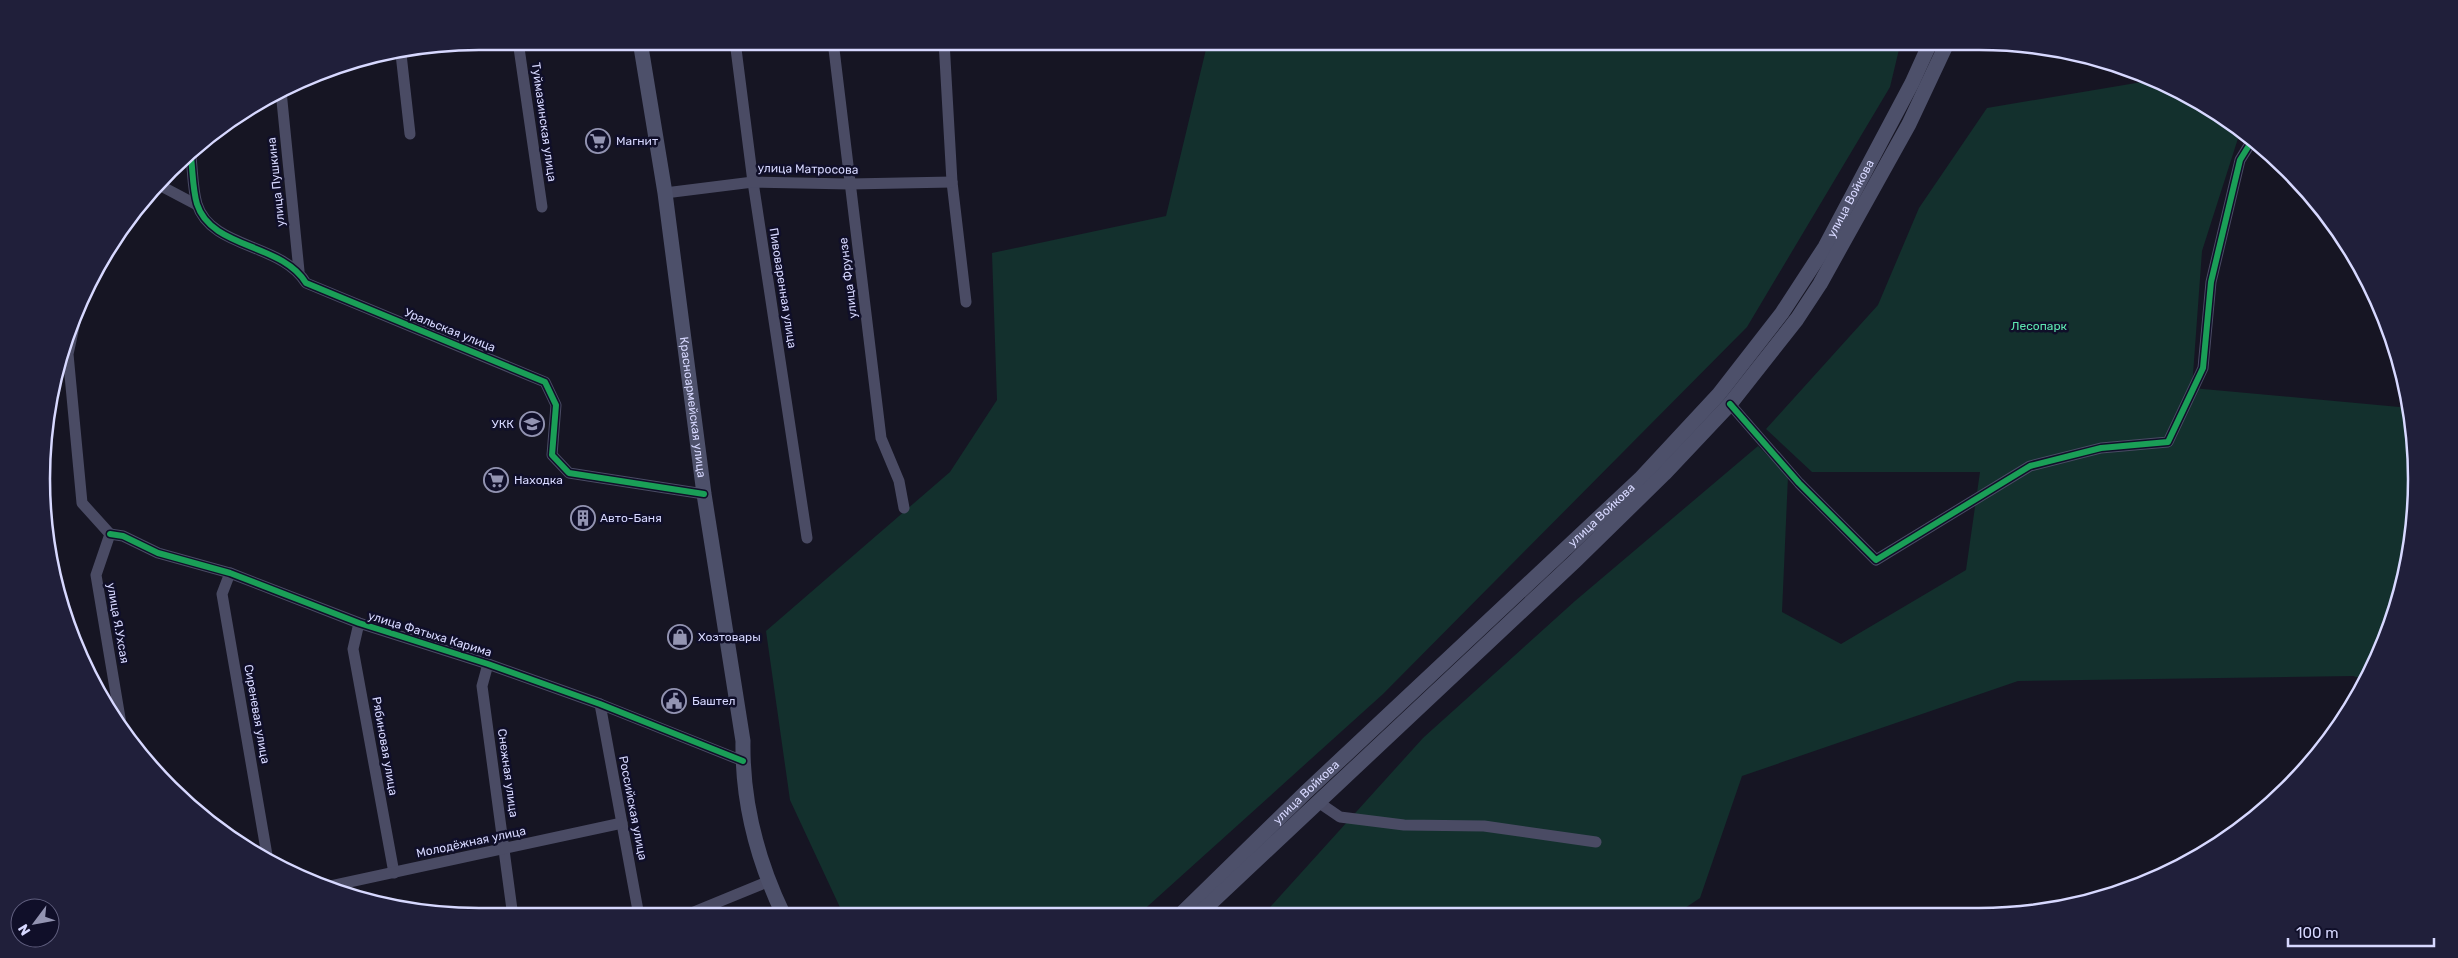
<svg xmlns="http://www.w3.org/2000/svg" width="2458" height="958" viewBox="0 0 2458 958" font-family="Rubik,sans-serif">
	<rect width="100%" height="100%" fill="#161523"/>
	<g fill="#13302d">
		<path d="M1208 41H1901L1890 87 1747 327 1383 694 1138 915 844 916 790 800 766 631 950 472 997 400 992 253 1166 216Z"/>
		<path d="M2154 80 2173 87 2241 129 2202 251 2192 388 2410 408 2413 422 2416 508 2402 593 2363 679 2353 676 2018 681 1742 776 1700 898 1676 914 1263 915 1423 738 1575 601 1758 446 1788 476 1782 612 1841 644 1966 570 1980 472H1812L1766 429 1878 305 1919 208 1987 108Z"/>
	</g>
	<g fill="none" stroke-linecap="round" stroke-linejoin="round">
		<g stroke="#4a4b64" stroke-width="11">
			<path d="M518 41 542 207"/>
			<path d="M735 41 753 182 807 538"/>
			<path d="M833 41 881 438 899 481 904 508"/>
			<path d="M944 41 952 182 966 302"/>
			<path d="M401 54 410 134"/>
			<path d="M281 91 299 271"/>
			<path d="M190 150C193 167 192 187 197 204 211 249 282 243 306 283L545 382 556 405 552 455 569 473 704 494"/>
			<path d="M161 186 197 205"/>
			<path d="M665 193 753 182 850 184 952 182"/>
			<path d="M78 308 68 354 82 503 110 534 96 575 122 730"/>
			<path d="M1730 404 1799 483 1876 560 2030 466 2101 448 2168 442 2203 368 2211 282 2240 160 2253 139"/>
			<path d="M110 534 123 536 158 553 230 573 359 623 488 664 600 704 743 761"/>
			<path d="M230 573 222 594 268 861"/>
			<path d="M359 623 353 649 394 873"/>
			<path d="M488 664 482 686 513 917"/>
			<path d="M600 704 639 916"/>
			<path d="M1318 802 1340 817 1404 825 1484 826 1596 842"/>
			<path d="M326 887 622 823"/>
			<path d="M684 916 767 882"/>
		</g>
		<g stroke="#4d506a" stroke-width="15">
			<path id="s1" d="M640 41 665 193 704 494 743 741C742 801 758 862 784 916"/>
			<path id="s2" d="M1180 915 1306 792 1640 479 1719 394 1782 313 1825 247 1912 83 1931 41"/>
			<path d="M1198 915 1575 561 1664 474 1730 404 1797 319 1820 284 1909 124 1948 41"/>
		</g>
		<defs>
			<g id="cycleway">
				<path d="M190 150C193 167 192 187 197 204 211 249 282 243 306 283L545 382 556 405 552 455 569 473 704 494"/>
				<path d="M1730 404 1799 483 1876 560 2030 466 2101 448 2168 442 2203 368 2211 282 2240 160 2253 139"/>
				<path d="M110 534 123 536 158 553 230 573 359 623 488 664 600 704 743 761"/>
			</g>
		</defs>
		<use href="#cycleway" stroke="#100f29" stroke-width="9"/>
		<use href="#cycleway" stroke="#1a9f57" stroke-width="6"/>
	</g>
	<defs>
		<symbol id="supermarket-ring" viewBox="-11 -11 22 22"><circle r="9.5" fill="#100f29" stroke="#9394b2" stroke-width="1.5"/><path d="M-6-5.5h2.5l.6 2H6L4.5 2H-2.5L-4.4-4H-6ZM-1.5 3.2a1.3 1.3 0 1 0 .1 0ZM3 3.2a1.3 1.3 0 1 0 .1 0Z" fill="#9394b2"/></symbol>
		<symbol id="university-ring" viewBox="-11 -11 22 22"><circle r="9.5" fill="#100f29" stroke="#9394b2" stroke-width="1.5"/><path d="M0-5L7-2L0 1L-7-2ZM-4 1L0 2.5L4 1V4Q0 6-4 4Z" fill="#9394b2"/></symbol>
		<symbol id="building-ring" viewBox="-11 -11 22 22"><circle r="9.5" fill="#100f29" stroke="#9394b2" stroke-width="1.5"/><path d="M-4-6H4V6H1V3H-1V6H-4ZM-2.5-4.3h1.7v1.8h-1.7ZM.8-4.3h1.7v1.8H.8ZM-2.5-1h1.7V.8h-1.7ZM.8-1h1.7V.8H.8Z" fill="#9394b2"/></symbol>
		<symbol id="shop-ring" viewBox="-11 -11 22 22"><circle r="9.5" fill="#100f29" stroke="#9394b2" stroke-width="1.5"/><path d="M-5-2.5h2.3a2.7 3.5 0 0 1 5.4 0H5L5.5 6h-11ZM-1.5-2.5h3a1.5 2.3 0 0 0-3 0Z" fill="#9394b2"/></symbol>
		<symbol id="civic-ring" viewBox="-11 -11 22 22"><circle r="9.5" fill="#100f29" stroke="#9394b2" stroke-width="1.5"/><path d="M-.6-6.5H3V-4.5H.6V-3L4-1V1h2V6H-6V1h2V-1L-.6-3ZM-1.2 2.5V6h2.4V2.5Z" fill="#9394b2"/></symbol>
	</defs>
	<g fill-rule="evenodd">
		<use href="#supermarket-ring" x="584" y="127" width="28" height="28"/>
		<use href="#university-ring" x="518" y="410" width="28" height="28"/>
		<use href="#supermarket-ring" x="482" y="466" width="28" height="28"/>
		<use href="#building-ring" x="569" y="504" width="28" height="28"/>
		<use href="#shop-ring" x="666" y="623" width="28" height="28"/>
		<use href="#civic-ring" x="660" y="687" width="28" height="28"/>
	</g>
	<g text-anchor="middle" dominant-baseline="central" stroke-width="5" stroke-linejoin="round" paint-order="stroke">
		<g font-size="12" fill="#d7d8ff" stroke="#100f29">
			<text transform="translate(544 122) rotate(82)">Туймазинская улица</text>
			<text transform="translate(808 169) rotate(1)">улица Матросова</text>
			<text transform="translate(276 182) rotate(-96)">улица Пушкина</text>
			<text stroke="none"><textPath href="#s2" startOffset="986">улица Войкова</textPath></text>
			<text transform="translate(848 278) rotate(-97)">улица Фрунзе</text>
			<text transform="translate(783 288) rotate(81)">Пивоваренная улица</text>
			<text transform="translate(450 330) rotate(22)">Уральская улица</text>
			<text stroke="none"><textPath href="#s1" startOffset="370">Красноармейская улица</textPath></text>
			<text stroke="none"><textPath href="#s2" startOffset="581">улица Войкова</textPath></text>
			<text transform="translate(118 623) rotate(80)">улица Я.Ухсая</text>
			<text transform="translate(430 634) rotate(17)">улица Фатыха Карима</text>
			<text transform="translate(257 714) rotate(80)">Сиреневая улица</text>
			<text transform="translate(385 746) rotate(80)">Рябиновая улица</text>
			<text transform="translate(508 773) rotate(82)">Снежная улица</text>
			<text stroke="none"><textPath href="#s2" startOffset="176">улица Войкова</textPath></text>
			<text transform="translate(633 808) rotate(79)">Российская улица</text>
			<text transform="translate(471 842) rotate(-12)">Молодёжная улица</text>
		</g>
		<g font-size="12" fill="#d7d8ff" stroke="#100f29" text-anchor="start">
			<text x="616" y="141">Магнит</text>
			<text x="514" y="424" text-anchor="end">УКК</text>
			<text x="514" y="480">Находка</text>
			<text x="600" y="518">Авто-Баня</text>
			<text x="698" y="637">Хозтовары</text>
			<text x="692" y="701">Баштел</text>
		</g>
		<g font-size="12" fill="#5de6b1" stroke="#100f29">
			<text x="2039" y="326">Лесопарк</text>
		</g>
	</g>
	<path d="M0 0H2458V958H0ZM479 50H1979A429 429 0 0 1 2408 479V479A429 429 0 0 1 1979 908H479A429 429 0 0 1 50 479V479A429 429 0 0 1 479 50Z" fill="#201f3a" fill-rule="evenodd"/>
	<path fill="none" stroke="#d7d8ff" stroke-width="2.5" d="M479 50H1979A429 429 0 0 1 2408 479V479A429 429 0 0 1 1979 908H479A429 429 0 0 1 50 479V479A429 429 0 0 1 479 50Z"/>
	<g transform="translate(35 923) rotate(238)"><circle r="24" fill="#100f29" stroke="#605f7f"/>
	<path d="M0-4L9 19L0 12L-9 19Z" fill="#9394b2"/>
	<text y="-8" font-size="14" font-weight="bold" text-anchor="middle" fill="#d7d8ff">N</text>
	</g>
	<path d="M2288 938v8h146v-8" fill="none" stroke="#d7d8ff" stroke-width="2.5"/>
	<text x="2296" y="938" font-size="15" fill="#d7d8ff" stroke="#100f29" stroke-width="4" paint-order="stroke">100 m</text>
</svg>
